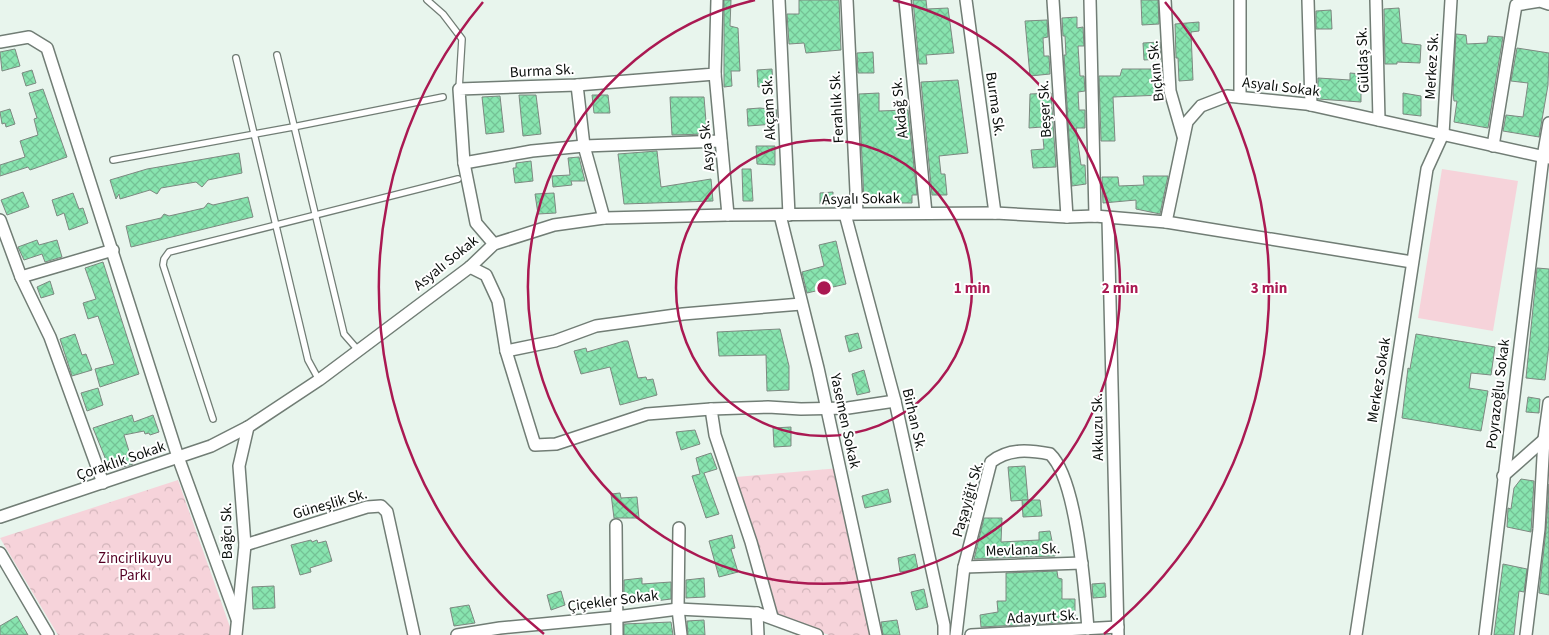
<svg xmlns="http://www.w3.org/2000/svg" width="1549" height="635" viewBox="0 0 1549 635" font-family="'Source Sans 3',sans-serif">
	<defs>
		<pattern id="park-crowns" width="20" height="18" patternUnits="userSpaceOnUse" patternTransform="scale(1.25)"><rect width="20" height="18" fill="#f6d3da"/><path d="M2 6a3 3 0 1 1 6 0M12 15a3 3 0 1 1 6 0" fill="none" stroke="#d2b4ba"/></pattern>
		<pattern id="building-cross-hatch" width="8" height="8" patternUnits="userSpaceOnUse" patternTransform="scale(1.25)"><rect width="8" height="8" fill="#88e4af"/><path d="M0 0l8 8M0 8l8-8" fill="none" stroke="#74c295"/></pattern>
	</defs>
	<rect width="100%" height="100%" fill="#e8f5ed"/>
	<path fill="#f6d3da" d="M1442 169 1518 181 1493 331 1418 318Z"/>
	<g fill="url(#park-crowns)">
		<path d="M840 468 876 635H829L772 617 736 477Z"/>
		<path d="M178 480 230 627 229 635H58L0 538Z"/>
	</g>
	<g fill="url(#building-cross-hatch)" stroke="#7d8981">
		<path d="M724 0H731L730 26 738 28 740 71H731L732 86 724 87Z"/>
		<path d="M799 0H839L841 50 806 53 804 43 789 44 787 14H799Z"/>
		<path d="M913 0H926L927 9 948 8 954 53 926 55 927 64H919Z"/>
		<path d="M1141 0H1158L1159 24 1142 25Z"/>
		<path d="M1399 8 1402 43 1421 45 1420 63 1397 62V64H1385L1384 9Z"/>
		<path d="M1331 10 1332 29H1316V11Z"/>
		<path d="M1077 17V28L1083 27 1084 46H1078L1080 76H1084L1085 91 1078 92 1079 110H1085V128H1076L1081 165H1085L1086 184 1072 186 1064 55H1066L1065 36H1063L1062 18Z"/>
		<path d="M1047 20 1048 37 1043 38 1044 56H1049L1050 74 1030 76 1025 21Z"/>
		<path d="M1199 22V31L1191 32 1193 80 1179 81 1178 58H1176L1175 24Z"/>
		<path d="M1456 34 1466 35 1467 44 1487 43 1488 36 1503 37 1488 128 1454 122 1457 101H1454L1453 93Z"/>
		<path d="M1160 42 1161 59 1144 60 1143 43Z"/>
		<path d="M1517 48 1549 53 1548 85 1539 137 1503 131 1506 115 1523 117 1528 83 1511 81Z"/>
		<path d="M15 49 20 66 2 71 0 52Z"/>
		<path d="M873 52 874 73H858L857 53Z"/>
		<path d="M772 69 773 86 758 87 757 70Z"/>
		<path d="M1122 69H1152L1153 83H1162L1163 95 1113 97 1115 141H1101L1099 76H1120Z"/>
		<path d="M32 70 36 83 26 86 22 73Z"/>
		<path d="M1350 73 1361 74V102L1318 99V78L1350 80Z"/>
		<path d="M958 80 968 153 939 156 941 174H945L947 195H932L921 82Z"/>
		<path d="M43 89 67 157 30 170 28 167 0 176V165L25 157 20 141 38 135 34 119 37 118 29 93Z"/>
		<path d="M879 93V111L908 110 917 195H912V203H892V199L864 201 859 94Z"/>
		<path d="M1051 93 1056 167 1033 168 1031 150 1044 149 1042 127 1029 128 1030 94Z"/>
		<path d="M1403 93 1421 96V116L1403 114Z"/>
		<path d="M519 95H536L541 134 523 136Z"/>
		<path d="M592 95H608L610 113H594Z"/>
		<path d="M500 96 504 132 486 134 482 97Z"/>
		<path d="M670 97H704L707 134 672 135Z"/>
		<path d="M760 108 777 110 775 124 748 126 747 109Z"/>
		<path d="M10 109 15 124 6 127 5 123 2 124 0 112Z"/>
		<path d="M756 146H775V165L757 164Z"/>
		<path d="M657 151 661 187 711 179 713 201 624 204 618 154Z"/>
		<path d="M239 153 242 173 208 180 202 187 196 182 161 188 157 194 150 190 120 199 119 194 116 199 110 180 147 169Z"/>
		<path d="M579 157 585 181H571L572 185 553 187 552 176 570 175 568 158Z"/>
		<path d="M531 161 533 181 515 183 513 168H516V163Z"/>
		<path d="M742 169H751L753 201H743Z"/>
		<path d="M1143 176H1168L1160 214 1136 209V200L1103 203 1102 177H1118L1119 186 1144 185Z"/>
		<path d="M23 192 29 207 7 215 1 200Z"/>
		<path d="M833 192V204H820V193Z"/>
		<path d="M73 193 79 209 83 208 88 223 69 230 64 213 57 216 52 200Z"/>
		<path d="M554 193 556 213 538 214 535 194Z"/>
		<path d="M248 197 253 217 131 247 126 226 161 218 164 214 169 216 204 208 208 203 213 205Z"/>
		<path d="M37 240 39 245 57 240 62 257 45 262 42 254 24 260 18 247Z"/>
		<path d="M836 241 846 284 807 293 802 272 824 266 819 245Z"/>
		<path d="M103 262 139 374 100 387 95 369 114 364 98 316 88 319 83 303 96 299 85 268Z"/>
		<path d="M1537 268 1549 269V345L1545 380 1526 378Z"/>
		<path d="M50 281 54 294 41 298 37 287Z"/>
		<path d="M780 329 789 366V390L767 391 766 355 719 356 717 332Z"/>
		<path d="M858 333 862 348 849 352 845 336Z"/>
		<path d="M75 334 82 355 86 354 92 370 72 376 60 339Z"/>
		<path d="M1416 334 1495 347 1491 375 1471 373 1469 388 1488 391 1481 431 1402 418 1408 368 1410 369Z"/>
		<path d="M624 341H628L638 378 646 377 647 380 653 379 657 395 620 405 610 367 581 374 574 351 586 348 587 352Z"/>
		<path d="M864 370 870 392 857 395 852 374Z"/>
		<path d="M98 388 103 405 87 411 81 393Z"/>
		<path d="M1528 397 1540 399 1539 413 1526 412Z"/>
		<path d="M132 415 134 422 153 415 159 432 150 435 149 433 145 434 144 431 124 435 133 464 116 469 114 462 108 465 93 428Z"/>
		<path d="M791 427V446L774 447 773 428Z"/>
		<path d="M695 430 700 444 681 450 676 432Z"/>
		<path d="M711 453 717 469 704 473 719 514 706 518 692 476 700 474 696 458Z"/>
		<path d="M1025 466 1028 500 1011 501 1008 467Z"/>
		<path d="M1521 479 1534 481 1531 532 1507 527 1508 508 1511 509 1514 488Z"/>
		<path d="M1549 484V595L1539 593 1546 530Z"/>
		<path d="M888 489 891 502 865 508 862 496Z"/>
		<path d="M620 493 621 498 637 497 639 518H614L611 494Z"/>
		<path d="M1022 500H1040L1042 516 1023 517Z"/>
		<path d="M984 518H1002L1001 542 1039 540V532L1050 531 1055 556 974 559Z"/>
		<path d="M732 535 735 548 731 549 738 572 719 577 709 541Z"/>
		<path d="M311 540 312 542 317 540 318 543 326 541 332 561 310 568 311 572 300 575 291 545Z"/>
		<path d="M915 554 918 569 900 572 898 558Z"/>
		<path d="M1503 564 1527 569 1524 592 1519 591 1514 635H1494Z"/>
		<path d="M1057 571 1058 578 1062 579V599H1075V622L981 627 980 615 998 612 997 601H1006V573Z"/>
		<path d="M642 578V584L671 582V599L647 602V597L624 599V580Z"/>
		<path d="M704 578 705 597 686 598V580Z"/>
		<path d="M1105 583 1106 597 1093 598 1092 584Z"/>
		<path d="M274 586 275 608 253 609 252 587Z"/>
		<path d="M924 589 928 607 916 610 911 592Z"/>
		<path d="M561 591 565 605 551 610 547 595Z"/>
		<path d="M469 605 475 623 454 626 450 608Z"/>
		<path d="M17 616 28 635H0V626Z"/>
		<path d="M704 620 705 635H688L687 621Z"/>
		<path d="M897 620 900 635H883L881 622Z"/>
		<path d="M671 622 673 635H624V624Z"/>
	</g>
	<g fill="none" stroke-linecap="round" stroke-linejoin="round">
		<defs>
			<g id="lane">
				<path d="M427 0 443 14 462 39 459 89"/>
				<path d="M277 55 344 334 358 350"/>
				<path d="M236 58 308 360 319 380"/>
				<path d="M113 160 293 127 443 97"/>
				<path d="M213 419 163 265 164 259 169 252 458 179"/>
			</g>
			<g id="street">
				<path d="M779 0 789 215"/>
				<path d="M847 0 857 213"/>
				<path d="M905 0 926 213"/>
				<path d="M966 0 995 213"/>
				<path d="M1053 0 1067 217"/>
				<path d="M1090 0 1095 216"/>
				<path d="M1165 0 1170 91 1183 136"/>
				<path d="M1240 0V97"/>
				<path d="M1308 0 1311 105"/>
				<path d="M1376 0 1379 120"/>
				<path d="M0 42 29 37 47 48 178 457 237 619"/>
				<path d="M715 74 728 215"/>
				<path d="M577 85 584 146 604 218"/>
				<path d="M1493 146 1516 5 1540 1 1549 4"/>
				<path d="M464 163 532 151 584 146 721 141"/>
				<path d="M845 214 895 401 944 625V635"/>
				<path d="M780 215 818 368 876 635"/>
				<path d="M1108 218 1118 635"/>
				<path d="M0 220 21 277 50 337 103 483"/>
				<path d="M1166 222 1187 122 1201 106 1227 96 1306 104 1549 158"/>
				<path d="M494 244 476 223 464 163 459 89 577 85 715 74 717 0"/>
				<path d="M470 267 486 275 498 301 506 351 535 445 556 444 647 414 711 409"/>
				<path d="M21 277 113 250"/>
				<path d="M506 351 555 341 596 326 683 314 801 304"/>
				<path d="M1503 476 1547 437"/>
				<path d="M0 517 211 446 248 427 319 380 470 267 494 244 554 225 604 218 728 215 995 213 1067 217 1095 216 1166 222 1412 262"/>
				<path d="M616 525 617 635"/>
				<path d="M679 528 678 609 681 635"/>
				<path d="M245 545 367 507 381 506 387 512 414 635"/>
				<path d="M0 553 48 635"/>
				<path d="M964 567 1082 563"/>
				<path d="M757 613 758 635"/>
				<path d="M772 617 751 542 715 435 711 409 768 407 801 409 848 408 895 401"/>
				<path d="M236 635 245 545 239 466 248 427"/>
				<path d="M457 635 500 628 616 617 678 609 757 613 817 635"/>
				<path d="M956 635 964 567 991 462C1009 448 1029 450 1050 454 1077 479 1085 590 1088 629"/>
				<path d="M971 635 1118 627"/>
				<path d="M1356 635 1427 169 1443 134 1451 0"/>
				<path d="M1485 635 1543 157 1549 123"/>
				<path d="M1526 635 1539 529 1544 439 1549 403"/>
			</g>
		</defs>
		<use href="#lane" stroke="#717d75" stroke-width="8"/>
		<use href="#street" stroke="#717d75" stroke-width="14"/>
		<use href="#lane" stroke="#fff" stroke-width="5.5"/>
		<use href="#street" stroke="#fff" stroke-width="11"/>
	</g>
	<g fill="none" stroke="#aa1952" stroke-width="2.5">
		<circle cx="824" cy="288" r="148"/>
		<path d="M893 0A296 296 0 1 1 755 0"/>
		<path d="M544 634A445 445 0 0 1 483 2M1165 2A445 445 0 0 1 1104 634"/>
	</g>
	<g text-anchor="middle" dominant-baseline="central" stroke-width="4" stroke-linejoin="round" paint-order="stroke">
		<g font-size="15" fill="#0b0f0c" stroke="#fff">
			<text transform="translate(1363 60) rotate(-92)">Güldaş Sk.</text>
			<text transform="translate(1432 66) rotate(-87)">Merkez Sk.</text>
			<text transform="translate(542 71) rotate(-3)">Burma Sk.</text>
			<text transform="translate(1156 71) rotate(-96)">Bıçkın Sk.</text>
			<text transform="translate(1281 87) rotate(7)">Asyalı Sokak</text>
			<text transform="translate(995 104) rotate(82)">Burma Sk.</text>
			<text transform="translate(837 107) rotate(-93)">Ferahlık Sk.</text>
			<text transform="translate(769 108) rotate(-93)">Akçam Sk.</text>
			<text transform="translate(900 108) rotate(-96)">Akdağ Sk.</text>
			<text transform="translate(1045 109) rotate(-93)">Beşer Sk.</text>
			<text transform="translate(707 146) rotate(-96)">Asya Sk.</text>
			<text transform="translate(861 199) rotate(-1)">Asyalı Sokak</text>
			<text transform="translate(446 263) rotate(-39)">Asyalı Sokak</text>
			<text transform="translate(1379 380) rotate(-81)">Merkez Sokak</text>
			<text transform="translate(1498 394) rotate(-83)">Poyrazoğlu Sokak</text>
			<text transform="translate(914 420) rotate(77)">Birhan Sk.</text>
			<text transform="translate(845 421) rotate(78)">Yasemen Sokak</text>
			<text transform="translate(1098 427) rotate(-91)">Akkuzu Sk.</text>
			<text transform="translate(121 461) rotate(-19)">Çoraklık Sokak</text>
			<text transform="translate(968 499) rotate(-74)">Paşayiğit Sk.</text>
			<text transform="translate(330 504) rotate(-16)">Güneşlik Sk.</text>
			<text transform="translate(227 531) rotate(-91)">Bağcı Sk.</text>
			<text transform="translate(1023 550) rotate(-2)">Mevlana Sk.</text>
			<text transform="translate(613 601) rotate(-7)">Çiçekler Sokak</text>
			<text transform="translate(1043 617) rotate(-3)">Adayurt Sk.</text>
		</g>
		<g font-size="15" fill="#550024" stroke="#fff">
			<text x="135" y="558">Zincirlikuyu<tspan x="135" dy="17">Parkı</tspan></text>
		</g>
	</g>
	<circle cx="824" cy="288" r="8" fill="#aa1952" stroke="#fff" stroke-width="2.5"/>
	<g font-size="15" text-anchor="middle" font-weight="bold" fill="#aa1952" stroke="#fff" stroke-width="4" stroke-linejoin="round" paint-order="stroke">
		<text x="972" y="293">1 min</text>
		<text x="1120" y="293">2 min</text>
		<text x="1269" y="293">3 min</text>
	</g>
</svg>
